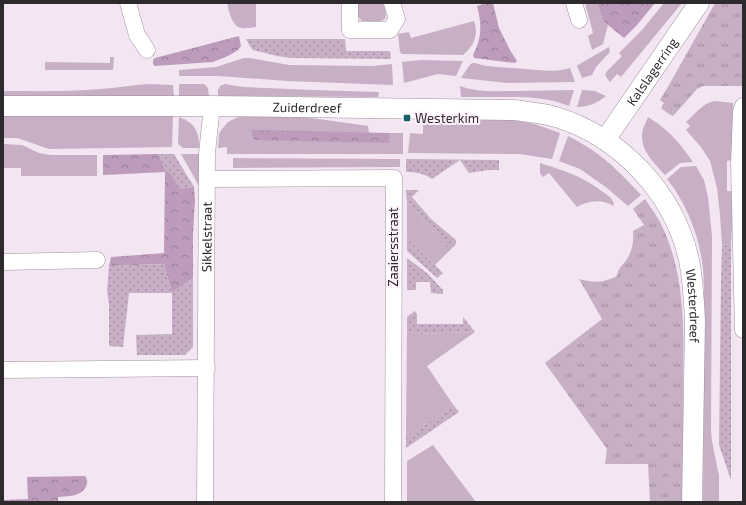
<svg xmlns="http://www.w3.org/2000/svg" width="746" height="505" viewBox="0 0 746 505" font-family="'Exo 2',sans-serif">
	<defs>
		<pattern id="forest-crowns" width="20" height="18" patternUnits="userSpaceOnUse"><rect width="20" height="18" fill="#bc9bbb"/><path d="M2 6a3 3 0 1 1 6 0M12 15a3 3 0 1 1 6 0" fill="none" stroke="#997e98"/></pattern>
		<pattern id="park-tufts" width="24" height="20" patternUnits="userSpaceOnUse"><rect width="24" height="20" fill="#c7afc6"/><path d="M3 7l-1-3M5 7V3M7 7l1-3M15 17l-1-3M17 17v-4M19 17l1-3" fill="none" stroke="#a28ea1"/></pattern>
		<pattern id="garden-dots" width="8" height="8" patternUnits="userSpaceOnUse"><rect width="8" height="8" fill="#c7afc6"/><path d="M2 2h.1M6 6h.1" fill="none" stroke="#a28ea1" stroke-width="1.8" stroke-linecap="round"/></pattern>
	</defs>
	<rect width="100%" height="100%" fill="#f3e6f2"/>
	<g fill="#c7afc6">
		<path d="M227 3H256V27C252 27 246 29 242 28 232 27 229 11 227 3Z"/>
		<path d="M358 3H384L386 14 385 19 381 21H362C356 16 358 10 358 3Z"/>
		<path d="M585 3H597L603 21 608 25 603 44 592 50 588 36 593 33Z"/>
		<path d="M664 3H682L621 77 617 74 610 82 609 81 605 75 607 71 622 56 619 53 642 30Z"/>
		<path d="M474 21C479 35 474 46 463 55L402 54 400 52 398 34 409 32 411 38Z"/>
		<path d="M609 47 610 52 596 67 592 75 582 78 577 66 578 65Z"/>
		<path d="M110 57H114L113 70H45V62L110 63Z"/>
		<path d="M244 58H250L289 65 373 66 392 64 393 85 287 81 218 76H179V70L216 67Z"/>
		<path d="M421 60 463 61 456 76 438 74 423 78 404 83 402 62Z"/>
		<path d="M472 63H475C490 68 508 67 524 69 540 70 554 73 570 68L575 82 507 83 461 78 469 66Z"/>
		<path d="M149 84 173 85 174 97H3V91C35 91 68 92 100 89 116 88 133 85 149 84Z"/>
		<path d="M179 84H204L208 88 209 97H179Z"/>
		<path d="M225 84 243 87 313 90 379 92 378 97 218 96V90L220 86Z"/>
		<path d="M460 86C479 93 499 91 518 91 537 91 555 90 574 90L569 106C544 96 524 97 498 97 486 97 473 97 461 97Z"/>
		<path d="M582 90 595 91 606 96C597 103 589 107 577 107Z"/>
		<path d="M714 101 733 103 732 160 727 161V191H734L731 244 722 245 720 215 717 188 710 161 701 147 686 130 690 126 686 122C695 114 703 103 714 101Z"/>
		<path d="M3 116H173L172 147 49 149 20 139 16 138H3Z"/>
		<path d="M297 116 368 126 369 133H403V154H227V147L218 148 219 134 222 129 228 122 238 117Z"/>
		<path d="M179 117C195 123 199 131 199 148H183L178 144Z"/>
		<path d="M464 117 507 119 535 124 560 133 552 159 520 154 408 153 410 133 423 134V125Z"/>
		<path d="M648 117C669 130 679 142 693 162L680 163 665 175C655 164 641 151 642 135 642 129 646 123 648 117Z"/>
		<path d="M568 136C600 152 617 169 641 195L628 206 607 188 580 169 559 161Z"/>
		<path d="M3 144 22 145 39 153 51 155H97V176H21V168H3Z"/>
		<path d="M181 154H200L199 186Z"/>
		<path d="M233 158 400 159V167L233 168Z"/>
		<path d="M540 163C563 170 584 177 603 192 606 194 611 197 612 200 613 200 614 205 614 206 602 199 589 200 577 207L549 173 543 177 540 173Z"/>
		<path d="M696 166 704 180 708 197 712 236 711 430 712 441 719 476V502H703L704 288C703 279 704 270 702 261 698 233 685 201 667 179L681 167Z"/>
		<path d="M407 202 446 246V254L435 265 407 238Z"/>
		<path d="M407 330 416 334 475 332 427 366 454 406 406 437Z"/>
		<path d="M433 445 476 502H407V461Z"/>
	</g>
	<g fill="url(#forest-crowns)">
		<path d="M488 3H493L499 28 510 50 517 61 515 63 474 58 473 55C482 37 482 25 477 6Z"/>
		<path d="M597 3H655L637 25 624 38 603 21Z"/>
		<path d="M239 36 241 46 238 50 230 55 213 62 155 66 153 64V60L155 58Z"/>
		<path d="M251 130 390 133 389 143 254 140Z"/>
		<path d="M159 154 165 171 170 172 180 188 194 187 195 200 193 234V278L172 293 164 264 109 266 111 257 164 253 165 172 103 175V155Z"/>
		<path d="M85 476C88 480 88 484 85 488 80 497 67 496 58 497V502H3V500L28 499 27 477Z"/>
	</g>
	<g fill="url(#park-tufts)">
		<path d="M715 3H743V86H703L697 89 673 116 669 114 661 108 664 103 660 100 669 85Z"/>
		<path d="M645 199C650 207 656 214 660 222 686 273 684 331 683 386 683 425 683 463 682 502H650L648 464H605L607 449 545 363 602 319 579 279C596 283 602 283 617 276 619 267 620 268 625 262 632 253 634 242 633 231L644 225 633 209Z"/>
	</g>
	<g fill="url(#garden-dots)">
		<path d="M246 39H345L346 51H390L391 59 292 58 277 56 253 50 251 48Z"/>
		<path d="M159 154H174L194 187 180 189 170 173 165 171Z"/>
		<path d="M406 159 499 160V170H488L469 173 460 160 432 179C424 173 415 172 406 172Z"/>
		<path d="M406 190H419L412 197 431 219 456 240V244L446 254V246L407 202Z"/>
		<path d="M407 238 443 273 437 278 407 251Z"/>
		<path d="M731 244V480L719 445 721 283 722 245Z"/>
		<path d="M407 258 427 273 443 290V294L431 293 430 282H416V290H407Z"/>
		<path d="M164 264 172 293 193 278V347L185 355H137L136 335 172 334V293H129L123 347 109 346V304L107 291 109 266Z"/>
		<path d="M415 311 417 314V324H463V317L475 332 416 334 407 330V317Z"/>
		<path d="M454 406 459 412 406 448V437Z"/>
	</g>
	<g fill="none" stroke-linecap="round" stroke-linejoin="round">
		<defs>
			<g id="minor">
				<path d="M128 3 137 35 147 50"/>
				<path d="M350 3V30H390L397 19 392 3"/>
				<path d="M574 3 579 20"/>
				<path d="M743 106 741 112 739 164 743 330"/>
				<path d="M207 179 394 178 393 502"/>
				<path d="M3 262 97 260"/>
				<path d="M3 370 207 368"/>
				<path id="s1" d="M205 502 207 153 212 106"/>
			</g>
			<g id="tertiary">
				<path id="s2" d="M3 106H212L514 110C528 112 542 113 556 117 621 137 674 193 689 260 693 280 694 300 695 321L692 502"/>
				<path id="s3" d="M605 140 699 3"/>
			</g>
		</defs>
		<use href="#minor" stroke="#9e929d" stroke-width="17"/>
		<use href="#tertiary" stroke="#9e929d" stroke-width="21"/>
		<use href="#minor" stroke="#fff" stroke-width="16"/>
		<use href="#tertiary" stroke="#fff" stroke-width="20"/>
	</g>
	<rect fill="#126269" stroke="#fff4fe" stroke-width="1.5" x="403" y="114" width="8" height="8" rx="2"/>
	<g text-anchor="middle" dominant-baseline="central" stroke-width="4" stroke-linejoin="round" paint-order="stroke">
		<g font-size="13" fill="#2d292d" stroke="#fff4fe">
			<text stroke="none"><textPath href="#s3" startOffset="83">Kalslagerring</textPath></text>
			<text stroke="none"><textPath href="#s2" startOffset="304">Zuiderdreef</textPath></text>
			<text stroke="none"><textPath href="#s1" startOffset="265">Sikkelstraat</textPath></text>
			<text transform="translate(393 247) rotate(-90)">Zaaiersstraat</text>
			<text stroke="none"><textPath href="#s2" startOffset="804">Westerdreef</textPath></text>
		</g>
		<g font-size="13" fill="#2d292d" stroke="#fff4fe" text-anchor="start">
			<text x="415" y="118">Westerkim</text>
		</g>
	</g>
	<rect width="746" height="505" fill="none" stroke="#2d292d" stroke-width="8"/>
</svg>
